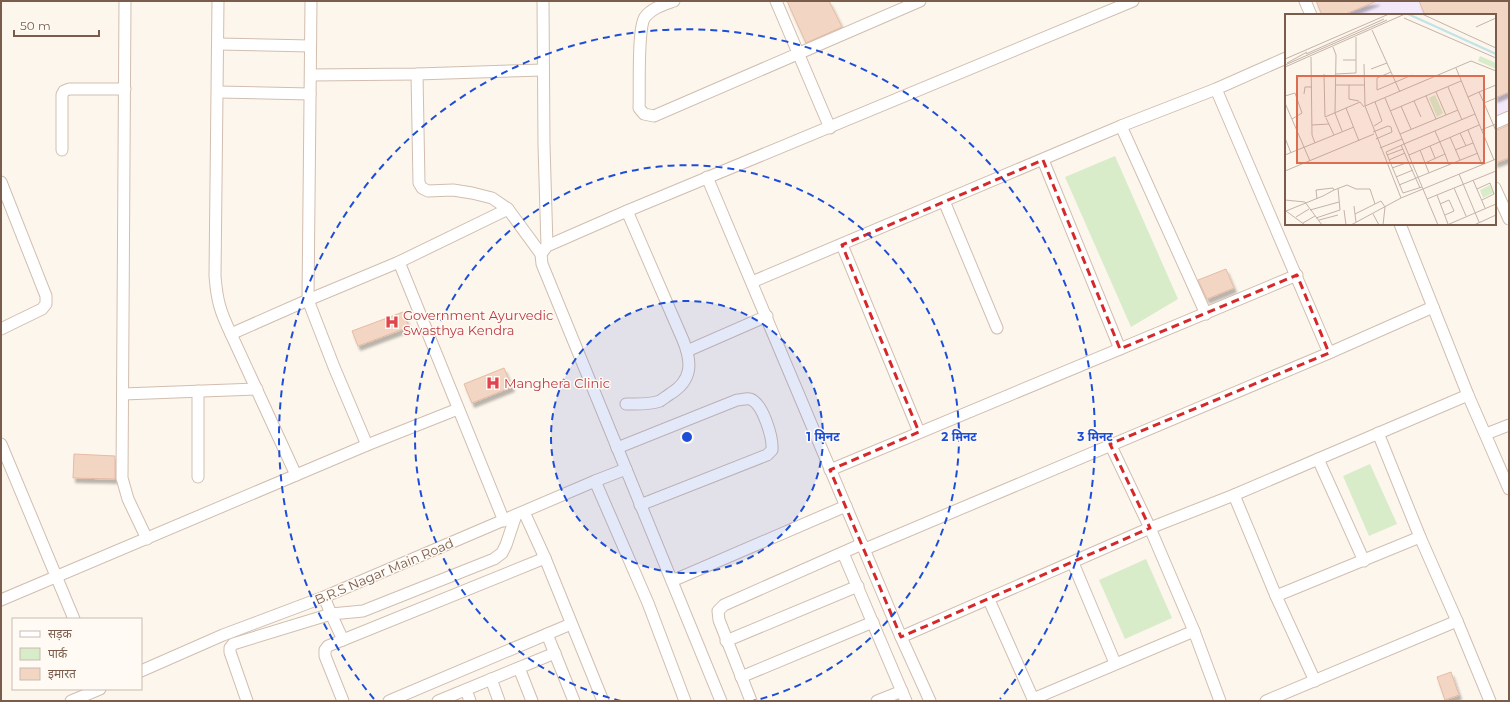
<svg xmlns="http://www.w3.org/2000/svg" width="1510" height="702" viewBox="0 0 1510 702" font-family="Montserrat,'Noto Sans Devanagari',sans-serif">
	<defs>
		<filter id="shadow"><feDropShadow dx="2.5" dy="4.5" stdDeviation="1" flood-color="#0004"/></filter>
	</defs>
	<rect width="100%" height="100%" fill="#fdf6ec"/>
	<path fill="#f3e8fa" d="M1335 1H1509V110L1495 116V15H1327Z"/>
	<g fill="#d8ecc9">
		<path d="M1115 156 1178 299 1131 327 1065 177Z"/>
		<path d="M1370 464 1397 524 1369 536 1343 476Z"/>
		<path d="M1146 559 1172 618 1125 639 1099 580Z"/>
	</g>
	<g fill="#f3d5c3" stroke="#e6bba3" filter="url(#shadow)">
		<path d="M787 1H829L842 27 806 43Z"/>
		<path d="M1316 1H1377L1343 15H1322Z"/>
		<path d="M1419 1H1509V92L1495 98V15H1425Z"/>
		<path d="M1509 125V158L1495 163V131Z"/>
		<path d="M1226 269 1234 288 1207 299 1198 280Z"/>
		<path d="M403 312 409 327 358 346 352 331Z"/>
		<path d="M504 368 512 387 472 403 464 384Z"/>
		<path d="M74 454 115 456V479L73 478Z"/>
		<path d="M1451 672 1459 695 1445 700 1437 677Z"/>
	</g>
	<g fill="none" stroke-linecap="round" stroke-linejoin="round">
		<defs>
			<g id="minor">
				<path d="M125 1 122 478 128 499 147 539"/>
				<path d="M218 1 215 276C217 301 220 311 231 334L308 300 399 262"/>
				<path d="M311 1 308 300 334 367 367 445"/>
				<path d="M543 1 544 145 547 246"/>
				<path d="M674 1C663 5 652 8 645 17 637 28 640 92 639 108L644 114 654 116 920 1"/>
				<path d="M776 1 830 128"/>
				<path d="M1305 1 1311 15"/>
				<path d="M218 44 310 46"/>
				<path d="M417 74 419 183 422 188 428 191 453 190 472 193 492 198 508 209"/>
				<path d="M311 75 417 74 543 70"/>
				<path d="M1216 89 1329 353"/>
				<path d="M218 92 310 94"/>
				<path d="M1495 123 1509 117"/>
				<path d="M1121 126 1206 314"/>
				<path d="M62 150V95L64 91 69 89H125"/>
				<path d="M1043 160 1120 349"/>
				<path d="M707 177 901 637 930 701"/>
				<path d="M1 182 46 296V304L42 309 1 329"/>
				<path d="M1495 188 1509 219"/>
				<path d="M944 201 997 328"/>
				<path d="M1400 224 1468 395 1509 489"/>
				<path d="M842 245 919 432"/>
				<path d="M752 282 1121 126 1216 89 1286 58"/>
				<path d="M231 334 296 475"/>
				<path d="M687 351 767 316"/>
				<path d="M123 394 257 389"/>
				<path d="M626 404C637 404 649 405 660 401 663 399 667 396 670 394 693 380 692 362 683 340L627 211"/>
				<path d="M1378 433 1420 537 1457 621 1490 701"/>
				<path d="M1486 434 1509 425"/>
				<path d="M1 444 74 619"/>
				<path d="M1110 444 1150 528 1194 631"/>
				<path d="M617 448 737 400C741 400 746 398 750 399 763 403 773 438 772 450L767 455 640 505"/>
				<path d="M1318 459 1364 561"/>
				<path d="M830 470 1297 275"/>
				<path d="M198 477V391"/>
				<path d="M595 481 648 603 685 701"/>
				<path d="M1234 495 1276 596 1315 681"/>
				<path d="M524 512 545 558 603 701"/>
				<path d="M504 521 399 262 508 209 541 254"/>
				<path d="M865 549 1329 353 1433 307"/>
				<path d="M843 553 906 701"/>
				<path d="M1073 563 1115 663"/>
				<path d="M672 581 846 506"/>
				<path d="M1276 596 1420 537"/>
				<path d="M324 597 331 614 363 611 494 559 502 553 506 545 516 515"/>
				<path d="M1 600 367 445 458 409"/>
				<path d="M989 600 1034 701"/>
				<path d="M547 634 574 701"/>
				<path d="M901 637 1150 528 1234 495 1468 395"/>
				<path d="M726 641 858 586"/>
				<path d="M519 668 532 701"/>
				<path d="M141 671 223 635 324 597 595 481 626 469"/>
				<path d="M741 677 873 622"/>
				<path d="M491 679 499 701"/>
				<path d="M466 690 470 701"/>
				<path d="M1033 699 1194 631 1220 701"/>
				<path d="M71 701 100 689"/>
				<path d="M247 701 230 652V648L233 644 331 614 343 640"/>
				<path d="M343 701 325 656V650L328 646 545 558"/>
				<path d="M389 701 571 624"/>
				<path d="M438 701 555 653"/>
				<path d="M721 701 542 264 541 254 547 246 627 211 1133 1"/>
				<path d="M751 701 719 620 718 611 724 605 862 544"/>
				<path d="M877 701 902 691"/>
				<path d="M1266 701 1457 621"/>
			</g>
		</defs>
		<use href="#minor" stroke="#d1beb0" stroke-width="13"/>
		<use href="#minor" stroke="#fff" stroke-width="11"/>
	</g>
	<path fill="none" stroke="#d62828" stroke-width="3" stroke-dasharray="8 5" stroke-linejoin="round" d="M1043 160 1120 349 1297 275 1329 353 1110 444 1150 528 901 637 830 470 919 432 842 245Z"/>
	<circle cx="687" cy="437" r="136" fill="#1d4ed8" fill-opacity=".12"/>
	<g fill="none" stroke="#1d4ed8" stroke-width="2" stroke-dasharray="7 5">
		<circle cx="687" cy="437" r="136"/>
		<path d="M621 701A272 272 0 1 1 753 701"/>
		<path d="M374 699A408 408 0 1 1 1000 699"/>
	</g>
	<defs>
		<symbol id="hospital-bare" viewBox="-9 -9 18 18"><path d="M-5-5h3v3.5h4V-5h3V5h-3V1.5h-4V5h-3Z" fill="#e0444e" stroke="#fffaf3" stroke-width="2.5" paint-order="stroke"/></symbol>
	</defs>
	<g fill-rule="evenodd">
		<use href="#hospital-bare" x="382" y="312" width="20" height="20"/>
		<use href="#hospital-bare" x="483" y="373" width="20" height="20"/>
	</g>
	<g text-anchor="middle" dominant-baseline="central" stroke-width="3" stroke-linejoin="round" paint-order="stroke">
		<g font-size="13" fill="#be3a42" stroke="#fffaf3" text-anchor="start">
			<text x="403" y="315">Government Ayurvedic<tspan x="403" dy="15">Swasthya Kendra</tspan></text>
			<text x="504" y="383">Manghera Clinic</text>
		</g>
		<g font-size="13" fill="#7a5c4d" stroke="#fffaf3">
			<text transform="translate(384 571) rotate(-23)">B.R.S Nagar Main Road</text>
		</g>
	</g>
	<g transform="translate(1285 14)">
		<rect width="211" height="211" fill="#fdf6ec"/>
		<path d="M195 42 211 49V55L193 47ZM150 81 158 99 152 103 144 84ZM205 171 208 179 198 184 195 176Z" fill="#d8ecc9"/>
		<path fill="none" stroke="#bfe3e8" stroke-width="2" d="M123 0 211 40"/>
		<path fill="none" stroke="#c5b3a7" stroke-width="1" d="M137 0 211 34M119 4 211 44M191 13 211 4M87 16 115 78M48 33 51 41 50 99 57 117M21 40 99 5M26 43 27 121 30 129M0 45 104 0M58 46H71M2 49 22 38M79 50 80 92M0 51 102 6M0 53 120 0M171 54 209 146M86 55 102 49M106 58 92 64V76L127 61M39 60 40 103 61 94M50 60 71 59V23M50 71H79M64 71V85L74 87M211 71 194 78 199 89 211 84M163 73 177 106M151 78 161 101M19 80 20 73H27M0 82 10 79 17 99 7 105M141 82 151 105M183 83 194 78M100 84 153 211M129 87 136 103M0 89 25 147M199 89 211 117M116 92 126 115M105 97 176 67M41 104 49 121M27 111 44 110M89 112 97 107 90 88M183 116 197 151M196 116 211 110M150 117 160 140M88 118 103 112 106 113 107 118 91 125M175 119 181 132M115 120 173 96M165 123 175 146M0 124 6 139M74 127 61 94 75 88 79 93M119 130 101 138 118 179 137 173M119 130 190 100M116 131 135 174M145 132 150 144M95 134 117 125M135 136 144 159M170 136 188 129M0 141 69 113M102 141 118 135M124 141 194 111M104 146 120 139M140 149 160 140 164 151M107 154 124 148M0 157 89 120M174 160 194 208M111 163 128 156M188 166 200 194M114 171 193 139M169 174 181 202M192 175 205 169 209 180 197 186M49 176 62 171 71 175H85L90 190 96 187 100 193 98 211M152 181 163 210M116 184 80 92 186 47 211 57M32 185 31 176 48 174M142 185 211 157M0 186 20 188 37 211M155 190 164 186 169 197 160 201M69 192 71 208M25 196 54 188M59 196 61 211M70 200 90 190M88 200 94 211M11 203 24 195M31 204 55 196 53 174M34 206 53 201M18 209 30 202M20 211 1 197 38 182 49 176 48 174M66 211 116 184 211 145M162 211 211 190M189 211 211 201"/>
		<path fill="#dc6d51" fill-opacity="0.15" stroke="#dc6d51" stroke-width="2" d="M12 62H199V149H12Z"/>
		<rect width="211" height="211" fill="none" stroke="#7a5c4d" stroke-width="2"/>
	</g>
	<circle cx="687" cy="437" r="6" fill="#1d4ed8" stroke="#fffaf3" stroke-width="2"/>
	<g font-size="12" text-anchor="middle" font-weight="bold" fill="#1d4ed8" stroke="#fffaf3" stroke-width="3" stroke-linejoin="round" paint-order="stroke">
		<text x="823" y="441">1 मिनट</text>
		<text x="959" y="441">2 मिनट</text>
		<text x="1095" y="441">3 मिनट</text>
	</g>
	<rect width="1510" height="702" fill="none" stroke="#7a5c4d" stroke-width="4"/>
	<rect x="12" y="618" width="130" height="72" fill="#fffaf3" stroke="#cabbb1"/>
	<rect x="20" y="631" width="20" height="6" fill="#ffffff" stroke="#cabbb1"/>
	<text x="48" y="638" font-size="12" fill="#7a5c4d">सड़क</text>
	<rect x="20" y="648" width="20" height="12" fill="#d8ecc9" stroke="#cabbb1"/>
	<text x="48" y="658" font-size="12" fill="#7a5c4d">पार्क</text>
	<rect x="20" y="668" width="20" height="12" fill="#f3d5c3" stroke="#cabbb1"/>
	<text x="48" y="678" font-size="12" fill="#7a5c4d">इमारत</text>
	<path d="M14 30v6h85v-6" fill="none" stroke="#7a5c4d" stroke-width="2"/>
	<text x="20" y="30" font-size="12" fill="#7a5c4d" stroke="#fffaf3" stroke-width="3" paint-order="stroke">50 m</text>
</svg>
